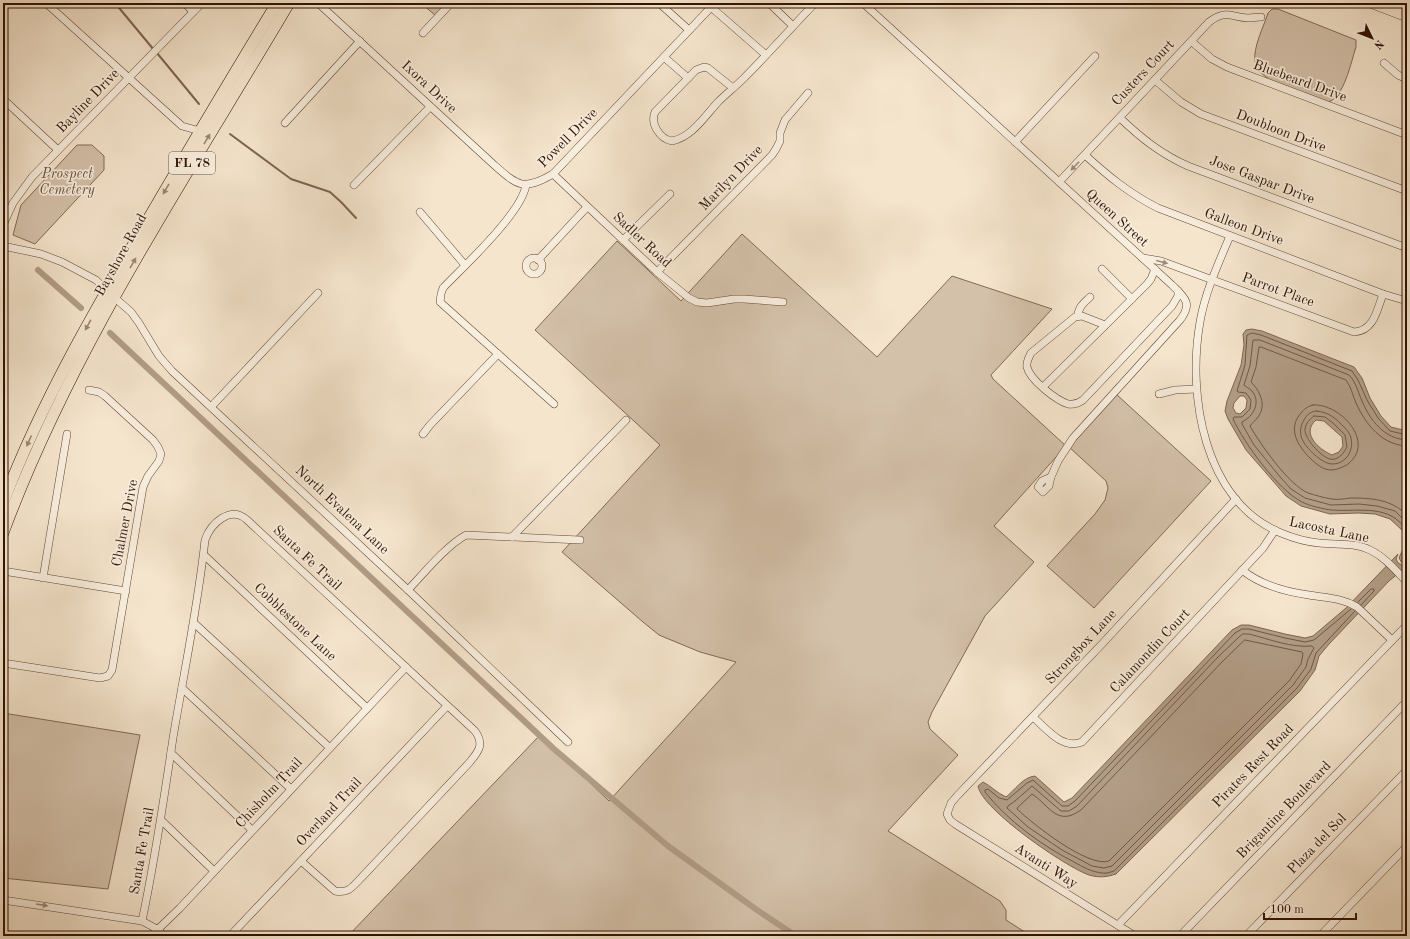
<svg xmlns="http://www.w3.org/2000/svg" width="1410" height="939" viewBox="0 0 1410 939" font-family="'Old Standard TT',serif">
	<rect width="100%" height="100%" fill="#f5e5cd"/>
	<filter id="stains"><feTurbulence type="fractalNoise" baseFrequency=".005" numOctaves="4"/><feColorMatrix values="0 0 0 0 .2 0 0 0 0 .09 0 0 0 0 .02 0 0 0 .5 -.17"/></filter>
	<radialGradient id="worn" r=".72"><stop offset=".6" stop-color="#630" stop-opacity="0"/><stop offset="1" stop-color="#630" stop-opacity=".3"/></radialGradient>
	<g fill="#d4c1aa" stroke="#826a55">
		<path d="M421 3H448L436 16Z"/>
		<path d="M1272 9H1278L1356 40V47C1351 62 1344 98 1328 102 1309 96 1258 84 1255 61 1253 47 1264 26 1268 13Z"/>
		<path d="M77 145H92L104 156V170L35 244 13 235 21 205Z"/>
		<path d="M742 234 877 357 952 276 1052 309 991 375 993 379 1066 446 994 526 1034 562 985 616 932 712 928 722 930 729 958 755 888 831 1000 901 1006 910V920L1031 936H348L540 735 609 801 736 662 700 652 659 635 643 622 562 552 660 445 535 330 617 241 681 301Z"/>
		<path d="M1116 394 1211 481 1094 608 1047 566 1095 514 1105 500 1108 488 1106 481 1069 447Z"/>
		<path d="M3 713 140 735 108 889 3 878Z"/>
	</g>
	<g fill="#b29d87" stroke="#7e6551" fill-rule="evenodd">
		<path d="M1252 329 1262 331 1354 367 1362 378 1370 398 1381 416 1391 427 1407 431V563H1402L1399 558 1407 540 1403 531 1390 519 1375 514 1359 513 1330 514 1301 506 1286 496 1246 450 1228 419 1225 411 1227 401 1241 365 1244 345 1243 334 1246 330ZM1240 396H1244L1247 400 1246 408 1240 414 1236 413 1233 408 1234 403ZM1316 420 1324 421 1342 437 1343 446 1339 452 1332 455C1318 449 1301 433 1316 420Z"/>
		<path d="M1398 554 1396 559 1398 563 1406 567 1389 581 1330 643 1319 656 1315 670 1300 691 1116 874C1107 877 1099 878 1089 875 1066 867 982 810 978 786L983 782C991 786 997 793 1006 797 1015 790 1023 777 1035 776L1064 802 1072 798 1232 630 1241 625H1249L1285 634 1305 638 1313 636 1346 608Z"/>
	</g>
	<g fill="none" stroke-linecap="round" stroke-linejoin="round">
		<g stroke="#715844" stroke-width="1">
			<path d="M1313 405C1340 403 1376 442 1348 464 1344 467 1336 470 1331 470 1323 470 1316 464 1310 458 1298 446 1287 429 1301 413 1304 409 1308 406 1313 405Z"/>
			<path d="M1317 411C1331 413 1336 419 1345 428 1358 440 1351 464 1332 464 1322 464 1305 447 1302 439 1300 434 1300 429 1302 424 1305 417 1309 411 1317 411Z"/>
			<path d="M1314 416 1325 417 1333 423 1345 435 1347 447C1344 453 1338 461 1330 459 1321 457 1304 438 1305 429 1306 423 1310 419 1314 416Z"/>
			<path d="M1407 435 1390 431 1378 418 1367 400 1358 380 1352 371 1261 335 1252 333 1247 335 1245 365 1237 391 1238 392 1246 393 1251 400 1250 409 1242 417H1234L1233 419C1244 443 1278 490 1302 502 1310 506 1323 509 1332 510 1359 512 1390 503 1407 531"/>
			<path d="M1407 440C1384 439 1370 420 1362 401 1358 392 1356 382 1349 375L1260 340H1253L1250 366 1244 385C1246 387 1249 388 1252 391 1261 402 1254 416 1242 422V424L1254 445 1281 478 1291 489 1305 498 1331 505 1359 504 1377 506 1395 511 1407 523"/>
			<path d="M1407 446C1382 445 1366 425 1356 403 1353 396 1351 387 1346 380L1261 347H1259L1256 367 1251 382C1260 391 1267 405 1258 417 1256 420 1252 423 1250 426 1260 444 1289 485 1308 493 1315 495 1324 498 1332 499 1337 500 1344 499 1350 498 1371 498 1391 499 1407 515"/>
			<path d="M1358 602 1371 589H1374V591L1361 605"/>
			<path d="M1351 609 1314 640 1305 642 1285 638 1249 629H1242L1235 633 1075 801 1068 806H1062L1033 780 1027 783 1007 800 999 798 988 789 985 790V792C1008 821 1041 845 1074 862 1083 867 1092 872 1102 873 1106 874 1110 872 1114 871L1297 688 1311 669 1316 653 1355 611"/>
			<path d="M1243 634H1249C1269 639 1291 648 1312 646L1314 648 1308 659 1306 667 1293 685 1112 866 1104 868 1092 866 1062 850 1028 827 1007 808 1008 806 1015 801 1032 786 1061 811H1069L1077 806 1217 658 1238 638Z"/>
			<path d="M1245 640 1302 652 1303 654 1301 664 1289 681 1109 861C1088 868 1033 824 1017 809L1018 807 1032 794C1050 806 1057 827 1081 810L1222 662Z"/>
		</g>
		<g stroke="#7e6551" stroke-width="2">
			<path d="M115 3 154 50"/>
			<path d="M157 53 199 104"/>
			<path d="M230 134 291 179 330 192 341 202 356 218"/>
		</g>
		<g stroke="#b29d87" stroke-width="6">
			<path d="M38 270 81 308"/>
			<path d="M110 333 554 749 668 846 757 910 796 936"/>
		</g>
		<defs>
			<g id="street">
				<path d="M46 3 182 126 200 131"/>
				<path d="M185 3 193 12"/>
				<path d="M318 3 492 163C517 185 522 192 553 174L715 3"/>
				<path d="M659 3 689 30"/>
				<path d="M769 3 793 26"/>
				<path d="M863 3 1172 285C1185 298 1193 303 1180 320L1073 438 1058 461 1051 477"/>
				<path d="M711 7 766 55"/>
				<path d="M423 33 451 3"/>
				<path d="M1191 41 1212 59 1227 67 1407 135"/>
				<path d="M664 57 688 78"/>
				<path d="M1384 63 1398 75 1407 79"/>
				<path d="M1155 80 1181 102 1201 114 1407 191"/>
				<path d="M733 88 708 68 704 67 696 70 655 112C650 124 660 139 672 141 692 137 705 116 718 102 726 94 735 87 743 79 768 54 791 28 815 3"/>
				<path d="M3 99 58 150"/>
				<path d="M1120 118C1141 138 1161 154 1188 166L1407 248"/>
				<path d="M285 123 360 41"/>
				<path d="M1015 142 1095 56"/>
				<path d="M1085 155C1108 176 1130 194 1158 208L1383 294 1407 301"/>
				<path d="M553 174 657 272 689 298 697 302 707 303 734 299H744L783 302"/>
				<path d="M1059 182 1209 22C1226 9 1231 17 1248 18 1252 18 1257 17 1261 17"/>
				<path d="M354 185 430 107"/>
				<path d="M526 185C522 213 463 267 443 288L441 294 440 302 554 404"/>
				<path d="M420 212 465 265"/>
				<path d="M3 225 13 203 32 177 202 3"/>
				<path d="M1230 236C1218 264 1205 293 1200 322 1187 396 1204 501 1281 533 1293 538 1307 542 1319 543 1336 545 1354 542 1370 550 1385 557 1396 571 1407 582"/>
				<path d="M623 240 670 194"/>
				<path d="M3 246 41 254 62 262 96 280 107 291 131 312 139 323 159 356 172 371 408 590 568 742"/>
				<path d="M1143 258 1161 261 1354 332C1374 331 1377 310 1383 294"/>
				<circle cx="534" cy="266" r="8"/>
				<path d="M538 260 587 207"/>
				<path d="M1102 269 1132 299"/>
				<path d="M657 272 772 155 776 149 780 141V133L785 120 808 93"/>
				<path d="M1078 316C1078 307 1084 303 1090 297"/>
				<path d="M1105 325 1082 316 1075 317 1031 353C1029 357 1026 362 1027 367 1030 380 1056 400 1068 404 1074 405 1079 403 1083 400L1172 306 1178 296V291"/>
				<path d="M1043 387 1147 284 1151 279 1155 269"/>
				<path d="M1159 394 1175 390 1196 389"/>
				<path d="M211 407 318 293"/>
				<path d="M423 434 430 425 498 354"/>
				<path d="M1051 477 1049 486 1043 492 1038 487 1042 481Z"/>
				<path d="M512 537 626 420"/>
				<path d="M204 555 367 708"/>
				<path d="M1242 570C1261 585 1286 592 1309 595 1326 598 1342 598 1357 607L1392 640"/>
				<path d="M3 571 126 591"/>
				<path d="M43 578 67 434"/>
				<path d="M408 590C424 573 446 546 466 535L580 540"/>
				<path d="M194 623 330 748"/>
				<path d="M3 663 100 678 108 676 112 670 143 487 148 476 159 461 161 454 158 447 153 440 105 396 99 392 89 390"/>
				<path d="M182 688 291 789"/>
				<path d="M1033 717C1047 729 1062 750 1082 742L1263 548 1275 530"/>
				<path d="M171 753 252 830"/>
				<path d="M161 820 214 871"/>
				<path d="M3 900 142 921 157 929 164 936"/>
				<path d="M142 921C155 860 164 799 173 738 184 672 198 606 205 540 211 523 230 506 246 519L475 731C485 745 478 752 469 763L362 877C353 886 349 894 335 891L301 861"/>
				<path d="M1118 925 1407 625"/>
				<path d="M151 936 180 908 406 667"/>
				<path d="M230 936 447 706"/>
				<path d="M1135 936 955 824 950 820 947 814 951 803 957 796 1102 644 1236 499"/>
				<path d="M1180 936 1407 701"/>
				<path d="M1246 936 1407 770"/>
				<path d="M1320 936 1407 846"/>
			</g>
			<g id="primary">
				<path d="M1373 3 1407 16"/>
				<path d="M3 503C42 400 98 305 153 211 194 141 235 72 277 3"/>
				<path d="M3 533C73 344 187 176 289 3"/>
			</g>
		</defs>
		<use href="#street" stroke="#614733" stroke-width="8"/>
		<use href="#primary" stroke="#301200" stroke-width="12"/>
		<use href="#street" stroke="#f8eede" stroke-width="7"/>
		<use href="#primary" stroke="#f5e5cd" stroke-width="11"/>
	</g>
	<defs><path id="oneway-solid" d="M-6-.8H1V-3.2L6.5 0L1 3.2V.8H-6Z"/></defs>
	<g fill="#9c8671">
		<use href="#oneway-solid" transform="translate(207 139) rotate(-59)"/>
		<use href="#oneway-solid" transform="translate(166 189) rotate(120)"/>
		<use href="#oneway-solid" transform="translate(133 263) rotate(-60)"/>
		<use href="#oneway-solid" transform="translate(88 325) rotate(119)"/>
		<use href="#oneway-solid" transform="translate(29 441) rotate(114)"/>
	</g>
	<g fill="#9e8b7a">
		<use href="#oneway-solid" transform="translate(1075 166) rotate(134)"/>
		<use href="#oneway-solid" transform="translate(1162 262) rotate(15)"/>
		<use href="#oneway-solid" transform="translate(42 905) rotate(9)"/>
	</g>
	<g text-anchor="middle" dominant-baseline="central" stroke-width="3.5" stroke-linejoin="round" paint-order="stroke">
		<rect fill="#f8eede" stroke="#6c5443" stroke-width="1" x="169" y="152" width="46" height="22" rx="3"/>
		<g font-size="13" font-weight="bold" fill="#301200">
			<text x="192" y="163">FL 78</text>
		</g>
		<g font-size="14" fill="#301200" stroke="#f8eede">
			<text transform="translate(1143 73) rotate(-47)">Custers Court</text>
			<text transform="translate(1300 81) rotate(20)">Bluebeard Drive</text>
			<text transform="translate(429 87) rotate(43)">Ixora Drive</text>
			<text transform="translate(88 101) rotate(-46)">Bayline Drive</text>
			<text transform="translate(1281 131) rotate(21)">Doubloon Drive</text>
			<text transform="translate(568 138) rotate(-45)">Powell Drive</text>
			<text transform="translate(731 178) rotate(-46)">Marilyn Drive</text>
			<text transform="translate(1262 180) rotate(21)">Jose Gaspar Drive</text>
			<text transform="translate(1117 218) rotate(42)">Queen Street</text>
			<text transform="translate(1244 227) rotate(20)">Galleon Drive</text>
			<text transform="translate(642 240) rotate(43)">Sadler Road</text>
			<text transform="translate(121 255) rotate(-61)">Bayshore Road</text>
			<text transform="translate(1278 290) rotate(20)">Parrot Place</text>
			<text transform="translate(342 510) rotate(43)">North Evalena Lane</text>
			<text transform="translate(125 523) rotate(-79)">Chalmer Drive</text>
			<text transform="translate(1329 530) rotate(12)">Lacosta Lane</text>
			<text transform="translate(307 558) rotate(43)">Santa Fe Trail</text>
			<text transform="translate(295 622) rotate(43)">Cobblestone Lane</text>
			<text transform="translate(1081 647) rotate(-47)">Strongbox Lane</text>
			<text transform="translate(1150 651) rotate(-47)">Calamondin Court</text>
			<text transform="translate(1253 766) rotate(-46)">Pirates Rest Road</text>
			<text transform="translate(269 793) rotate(-47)">Chisholm Trail</text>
			<text transform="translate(1284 810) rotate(-46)">Brigantine Boulevard</text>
			<text transform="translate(329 812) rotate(-47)">Overland Trail</text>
			<text transform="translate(1317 844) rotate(-46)">Plaza del Sol</text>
			<text transform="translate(142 851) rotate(-80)">Santa Fe Trail</text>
			<text transform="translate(1046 866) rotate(32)">Avanti Way</text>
		</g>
		<g font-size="14" font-style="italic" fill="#694f3c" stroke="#f8eede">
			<text x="67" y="174">Prospect<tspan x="67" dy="16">Cemetery</tspan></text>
		</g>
	</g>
	<rect width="1410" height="939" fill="none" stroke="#f5e5cd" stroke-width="16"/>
	<rect x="4" y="4" width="1402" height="931" fill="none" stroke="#301200" stroke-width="2"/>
	<rect x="8" y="8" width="1394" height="923" fill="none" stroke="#301200"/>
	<g transform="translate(1372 38) rotate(133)" stroke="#f8eede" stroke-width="3" paint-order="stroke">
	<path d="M0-3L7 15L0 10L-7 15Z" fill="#301200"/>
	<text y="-6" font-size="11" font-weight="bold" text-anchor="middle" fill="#301200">N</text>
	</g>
	<path d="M1264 913v6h92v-6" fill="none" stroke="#301200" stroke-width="2"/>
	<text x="1270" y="913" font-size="12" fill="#301200" stroke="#f8eede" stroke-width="3" paint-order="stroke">100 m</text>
	<rect width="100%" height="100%" filter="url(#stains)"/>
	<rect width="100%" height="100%" fill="url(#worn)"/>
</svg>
